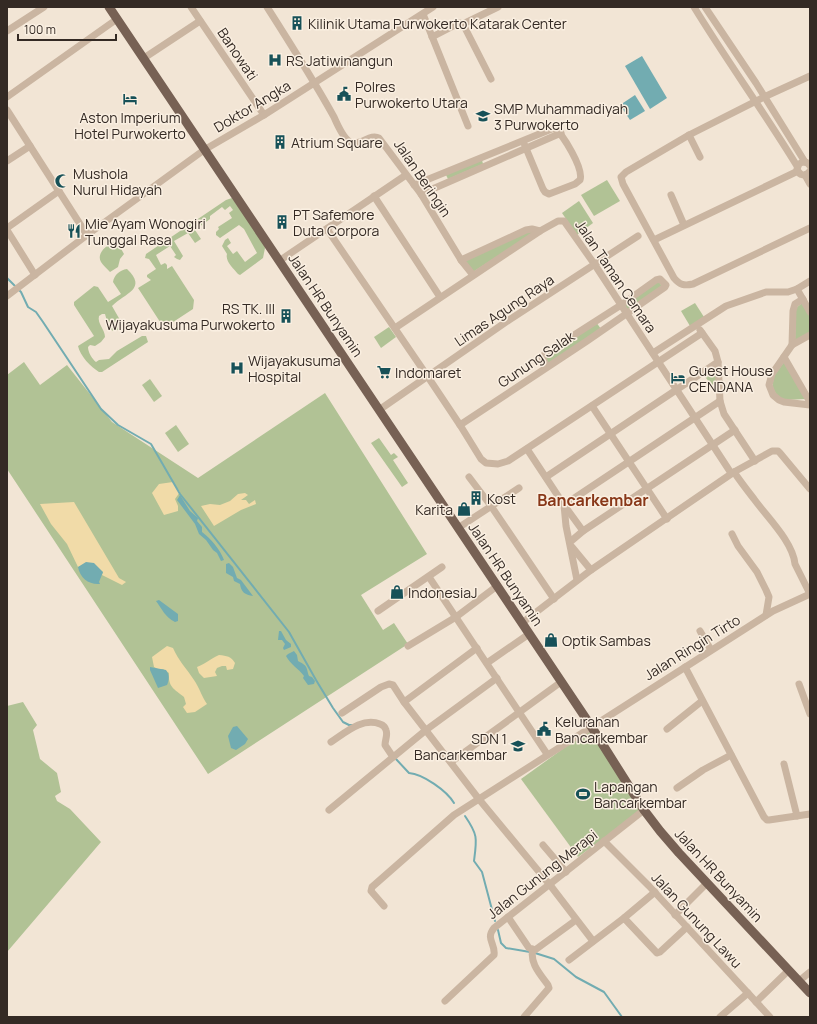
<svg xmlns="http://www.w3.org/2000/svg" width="817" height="1024" viewBox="0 0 817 1024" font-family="Manrope,sans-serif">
	<rect width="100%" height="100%" fill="#f2e5d5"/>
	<g fill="#b1c295">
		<path d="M482 160 483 164 448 179 446 175Z"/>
		<path d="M607 180 620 201 594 216 581 195Z"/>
		<path d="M232 198 264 243 265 248 263 258 240 275 238 274C233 268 225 261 227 254L222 246 225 240 228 238 231 243 227 246 233 254 237 251 245 262 257 253 244 229 239 225 220 238 216 235V232L219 229 218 227 232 218 229 213 233 210 230 206 225 210 222 207 210 216V219L195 230 201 239 195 243 188 233 174 241 183 256 180 260 177 259 174 257 176 255 170 246 156 255 161 265 165 263 167 265V269L172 266 194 300 193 309 164 328 138 288 151 280 147 277V275L156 269 149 259 145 258 146 254 226 200Z"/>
		<path d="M579 201 593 223 577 235 562 213Z"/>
		<path d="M529 231 535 232 473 272 463 261Z"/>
		<path d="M114 242 120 247 124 254 120 259 118 267 110 272C107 269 103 265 101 262 96 253 107 245 114 242Z"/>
		<path d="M127 269C148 289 125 293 112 306L120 320V327L118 330 113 331 109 328 105 314H102L99 316C97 324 105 329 105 337L101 342 95 346 90 345 88 347C88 352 92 359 96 362L99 360 109 359 117 351 142 336H146L148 342 102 372H99C91 367 80 356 78 346L94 336 74 305V302L94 286 98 287 108 302 121 294 113 282C114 275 120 270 127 269Z"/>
		<path d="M658 281 663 287 627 311 623 305Z"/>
		<path d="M695 303 704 317 690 326 681 311Z"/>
		<path d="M802 303 810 317V333L795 341 796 308Z"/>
		<path d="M596 322 601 329 548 364 544 356Z"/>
		<path d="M389 327 396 337 381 348 374 337Z"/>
		<path d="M24 362 40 385 67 365 112 422 198 478 325 393 427 554 361 595 383 630 394 623 408 644 208 774 7 469V375Z"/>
		<path d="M784 362 806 399 785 400 779 398 772 388 774 376Z"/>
		<path d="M717 365 716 391 703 374Z"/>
		<path d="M150 379 162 396 154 402 142 385Z"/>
		<path d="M176 425 189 444 178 452 165 433Z"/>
		<path d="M379 438 391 455 394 453 398 457 393 460 408 483 402 487 371 443Z"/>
		<path d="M23 702 37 725 33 730 40 759 57 773 61 792 55 796 57 801 70 809 101 842 7 952V706Z"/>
		<path d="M589 730 646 808 578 857 521 779Z"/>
	</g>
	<g fill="#f1dba8">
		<path d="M173 482 180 492 175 499 178 506V511L164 515 152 493 159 484Z"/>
		<path d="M245 493 248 495 241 500H246L249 504 255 500 256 504 241 510 214 526 201 506 210 504 220 505 230 501 238 494Z"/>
		<path d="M74 502 119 578 126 582 122 585 102 575 103 572 83 565 78 567 67 544 51 524 40 504Z"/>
		<path d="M167 646 173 648C178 660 187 669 194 680 199 687 202 697 207 704L195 712 187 713 183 707 186 704 184 697C174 689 168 687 169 673L163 669H158L154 667 152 657Z"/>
		<path d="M219 655C227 656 231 656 235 663L233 669 227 670 226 666H222L217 668 215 672 217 676 204 678 199 673 197 667C207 663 210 659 219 655Z"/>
	</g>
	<g fill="#72acb1">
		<path d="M642 56 667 98 650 109 625 66Z"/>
		<path d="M635 95 645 111 630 120 620 105Z"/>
		<path d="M180 495 190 511 198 518 197 521 202 527V532C211 539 220 549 224 560L221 561 217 553 213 550 206 540 199 534 195 524 177 500Z"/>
		<path d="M86 562 94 563 103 572 99 582 100 584C89 585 80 578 78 567Z"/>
		<path d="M229 563 233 567 237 578 241 580 253 596C245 595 241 592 240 584L234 581 233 577 226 573V564Z"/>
		<path d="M159 600 178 614V621L175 622C165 617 162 609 156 601Z"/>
		<path d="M279 631H281L286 640 291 644V647L284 650 283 648 285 644 282 640H278Z"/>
		<path d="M294 651 297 655 298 661C308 666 306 667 309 676L312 677 315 681 314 684 308 685 303 678 304 676C299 669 290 664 286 656L288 654Z"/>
		<path d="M150 667 166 670C170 675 169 680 167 685L158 688 150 670Z"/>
		<path d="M237 726 248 739 245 744 236 750 231 748 228 736 233 727Z"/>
	</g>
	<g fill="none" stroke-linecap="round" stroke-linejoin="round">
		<g stroke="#72acb1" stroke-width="2">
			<path d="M7 278 21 292 28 307 36 312 43 322 101 409 118 425 151 444 180 494 289 632 316 680 333 708 343 722 349 725H353"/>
			<path d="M395 758 409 773C423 774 447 791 454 803"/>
			<path d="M465 816C478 835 477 838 474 861L482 872 495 921"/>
			<path d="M498 930 501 943 506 948 530 952"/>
			<path d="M535 953 554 959 576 977 604 992 622 1017"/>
		</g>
		<g stroke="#cab5a1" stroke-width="7">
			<path d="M191 7 264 115"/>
			<path d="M267 7C290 43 313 79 334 117 337 124 343 138 350 142 360 147 370 133 379 138L421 194 461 260 473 275"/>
			<path d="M694 7C727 61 764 112 797 166"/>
			<path d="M705 7 756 83 805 162"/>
			<path d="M423 14 468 126"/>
			<path d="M463 24 498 7"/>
			<path d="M7 31 44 7"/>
			<path d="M432 37 459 23 463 24 491 79"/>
			<path d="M144 58 200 21"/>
			<path d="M810 76 764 97 689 135 626 172 621 177 623 184 674 278C680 285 684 286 693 284L810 228"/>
			<path d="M7 97 117 19"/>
			<path d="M7 110 87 235"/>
			<path d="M689 135 700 157"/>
			<path d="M7 161 30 146"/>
			<path d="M810 166C807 161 803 161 799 164L797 169C799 176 806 177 810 171"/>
			<path d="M805 175 810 184"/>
			<path d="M414 185 554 128C563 134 584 169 580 180L575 184 549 194 545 192 543 189 523 141"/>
			<path d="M421 194 561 133"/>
			<path d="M671 195 684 225"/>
			<path d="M374 196 440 297"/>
			<path d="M7 228 59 191"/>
			<path d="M327 229 428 377 460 425 481 459 486 463 498 464 508 461 702 333"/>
			<path d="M7 230 35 275"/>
			<path d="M654 240 798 171"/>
			<path d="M461 260 526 230 532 229 540 231"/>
			<path d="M279 261 406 175"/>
			<path d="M797 289 810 312"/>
			<path d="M7 296 87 235 204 150 264 115 433 7"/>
			<path d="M803 299 795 304 793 311 792 345 772 374 769 385 773 395 779 400 784 402 810 405"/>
			<path d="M395 328 540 231 558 221H564L595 265 731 473"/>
			<path d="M700 330 715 351 718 362 720 401 724 414 755 461"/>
			<path d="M792 345 810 335"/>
			<path d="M653 353 726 306 766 292H788L797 289 810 281"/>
			<path d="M784 357 810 402"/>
			<path d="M592 406 667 519"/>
			<path d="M379 410 509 320 638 236"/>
			<path d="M460 425 587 341 665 287 666 285 660 279 656 280 621 305 546 353 542 357 547 367"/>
			<path d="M527 449 564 505 566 526 577 580"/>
			<path d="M734 472C740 481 747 490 754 499 767 517 793 542 795 564L810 594"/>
			<path d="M469 477 491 506 554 599"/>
			<path d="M546 477 718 362"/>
			<path d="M458 528 519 488"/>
			<path d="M583 531 564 505 720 401"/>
			<path d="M732 534 738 546 757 572 766 590 769 597 766 615"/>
			<path d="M570 542 583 531 735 430"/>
			<path d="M572 547 591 570"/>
			<path d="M429 577 547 754"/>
			<path d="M378 611 442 567"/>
			<path d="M522 623 591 570 734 472 772 451H778L780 453 810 489"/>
			<path d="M700 631 711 650"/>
			<path d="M408 646 456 617 497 586"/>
			<path d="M487 663 529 634"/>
			<path d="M685 667 764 817 767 820H769L810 814"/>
			<path d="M799 684 810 714"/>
			<path d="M404 702 477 648"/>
			<path d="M342 713 381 687 389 684 393 685 404 702 478 798 550 885 593 941"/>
			<path d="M667 729 702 701"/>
			<path d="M331 742C345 733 362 717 380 724 383 725 385 726 386 730 388 735 385 740 385 745L393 757"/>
			<path d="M451 762 561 682"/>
			<path d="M784 764 797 816"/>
			<path d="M677 788 703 770 731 755"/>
			<path d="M329 810 426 730 497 678"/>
			<path d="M604 841 649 886 770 1017"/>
			<path d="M543 845 566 872"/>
			<path d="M384 906 371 891 372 887 454 815 773 611 810 594"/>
			<path d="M675 915 707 883"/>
			<path d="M508 917 529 948 535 950 576 920"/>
			<path d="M624 918 657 953 660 952 687 927"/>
			<path d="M569 960 624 918 655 892"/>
			<path d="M799 981 810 972"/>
			<path d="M445 1001 494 955C496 944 485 939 494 928L644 810"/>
			<path d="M756 1002 789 970"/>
			<path d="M524 1017 549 988 548 985C541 975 529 963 533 949"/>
			<path d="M720 1017 748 993"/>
		</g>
		<path stroke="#776154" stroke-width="9" d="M109 7 591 726 644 810 660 831 679 853 810 993"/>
	</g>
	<defs>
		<symbol id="building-bare" viewBox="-9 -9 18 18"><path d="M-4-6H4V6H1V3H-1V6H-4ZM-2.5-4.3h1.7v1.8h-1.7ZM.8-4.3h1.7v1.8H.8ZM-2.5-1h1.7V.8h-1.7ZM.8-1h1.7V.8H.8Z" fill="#175158" stroke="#faefe1" stroke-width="2.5" paint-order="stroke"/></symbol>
		<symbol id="hospital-bare" viewBox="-9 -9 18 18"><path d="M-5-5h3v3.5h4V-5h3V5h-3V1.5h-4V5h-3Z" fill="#175158" stroke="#faefe1" stroke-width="2.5" paint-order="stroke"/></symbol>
		<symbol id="civic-bare" viewBox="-9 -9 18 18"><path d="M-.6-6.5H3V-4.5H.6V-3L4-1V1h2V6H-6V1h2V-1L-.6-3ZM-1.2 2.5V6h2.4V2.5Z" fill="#175158" stroke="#faefe1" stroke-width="2.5" paint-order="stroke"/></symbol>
		<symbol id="hotel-bare" viewBox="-9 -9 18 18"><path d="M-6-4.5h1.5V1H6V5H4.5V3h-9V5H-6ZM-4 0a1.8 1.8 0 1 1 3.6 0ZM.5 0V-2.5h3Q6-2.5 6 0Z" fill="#175158" stroke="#faefe1" stroke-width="2.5" paint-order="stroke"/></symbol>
		<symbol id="school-bare" viewBox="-9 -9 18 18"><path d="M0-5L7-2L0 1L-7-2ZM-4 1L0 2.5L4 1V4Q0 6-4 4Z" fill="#175158" stroke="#faefe1" stroke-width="2.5" paint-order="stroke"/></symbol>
		<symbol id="mosque-bare" viewBox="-9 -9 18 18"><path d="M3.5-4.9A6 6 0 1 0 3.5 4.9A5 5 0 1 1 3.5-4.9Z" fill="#175158" stroke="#faefe1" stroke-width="2.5" paint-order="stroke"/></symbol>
		<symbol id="restaurant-bare" viewBox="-9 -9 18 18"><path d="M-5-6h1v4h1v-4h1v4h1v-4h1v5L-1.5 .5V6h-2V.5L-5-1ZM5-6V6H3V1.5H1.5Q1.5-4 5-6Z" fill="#175158" stroke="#faefe1" stroke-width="2.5" paint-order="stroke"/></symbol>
		<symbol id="supermarket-bare" viewBox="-9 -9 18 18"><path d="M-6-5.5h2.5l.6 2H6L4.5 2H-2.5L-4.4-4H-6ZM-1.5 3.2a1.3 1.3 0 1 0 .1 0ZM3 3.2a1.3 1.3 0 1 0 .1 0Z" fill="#175158" stroke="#faefe1" stroke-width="2.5" paint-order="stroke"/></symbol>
		<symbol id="shop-bare" viewBox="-9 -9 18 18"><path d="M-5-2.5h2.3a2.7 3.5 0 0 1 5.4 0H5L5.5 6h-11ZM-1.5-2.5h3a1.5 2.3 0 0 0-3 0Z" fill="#175158" stroke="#faefe1" stroke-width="2.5" paint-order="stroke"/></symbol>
		<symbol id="stadium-bare" viewBox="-9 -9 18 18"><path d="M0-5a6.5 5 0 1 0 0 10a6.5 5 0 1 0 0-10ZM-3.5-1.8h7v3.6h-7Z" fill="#175158" stroke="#faefe1" stroke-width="2.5" paint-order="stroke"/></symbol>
	</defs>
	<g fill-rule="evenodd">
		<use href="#building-bare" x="287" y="13" width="20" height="20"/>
		<use href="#hospital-bare" x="265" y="50" width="20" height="20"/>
		<use href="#civic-bare" x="334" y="84" width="20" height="20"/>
		<use href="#hotel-bare" x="120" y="89" width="20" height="20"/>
		<use href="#school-bare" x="473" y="106" width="20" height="20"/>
		<use href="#building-bare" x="270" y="132" width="20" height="20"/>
		<use href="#mosque-bare" x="52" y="171" width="20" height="20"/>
		<use href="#building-bare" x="272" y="212" width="20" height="20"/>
		<use href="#restaurant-bare" x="64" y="221" width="20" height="20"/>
		<use href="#building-bare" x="276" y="306" width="20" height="20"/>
		<use href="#hospital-bare" x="227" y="358" width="20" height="20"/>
		<use href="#supermarket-bare" x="374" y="362" width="20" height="20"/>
		<use href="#hotel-bare" x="668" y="368" width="20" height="20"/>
		<use href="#building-bare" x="466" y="488" width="20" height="20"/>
		<use href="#shop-bare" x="454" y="499" width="20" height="20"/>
		<use href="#shop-bare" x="387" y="582" width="20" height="20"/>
		<use href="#shop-bare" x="541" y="630" width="20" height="20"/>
		<use href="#civic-bare" x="534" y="719" width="20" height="20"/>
		<use href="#school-bare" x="508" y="736" width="20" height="20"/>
		<use href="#stadium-bare" x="573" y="784" width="20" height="20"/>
	</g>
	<g text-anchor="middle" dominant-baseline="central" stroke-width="3" stroke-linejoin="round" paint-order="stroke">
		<g font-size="14" fill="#342a24" stroke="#faefe1" text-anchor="start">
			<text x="308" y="23">Kilinik Utama Purwokerto Katarak Center</text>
			<text x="286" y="60">RS Jatiwinangun</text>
			<text x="355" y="86">Polres<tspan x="355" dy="16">Purwokerto Utara</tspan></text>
			<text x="494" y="108">SMP Muhammadiyah<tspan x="494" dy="16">3 Purwokerto</tspan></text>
			<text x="130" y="117" text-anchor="middle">Aston Imperium<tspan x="130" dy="16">Hotel Purwokerto</tspan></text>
			<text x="291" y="142">Atrium Square</text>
			<text x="73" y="173">Mushola<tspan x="73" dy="16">Nurul Hidayah</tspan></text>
			<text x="293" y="214">PT Safemore<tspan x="293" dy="16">Duta Corpora</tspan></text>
			<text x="85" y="223">Mie Ayam Wonogiri<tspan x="85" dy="16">Tunggal Rasa</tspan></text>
			<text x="275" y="308" text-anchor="end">RS TK. III<tspan x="275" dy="16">Wijayakusuma Purwokerto</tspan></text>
			<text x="248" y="360">Wijayakusuma<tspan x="248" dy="16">Hospital</tspan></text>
			<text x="689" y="370">Guest House<tspan x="689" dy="16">CENDANA</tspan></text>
			<text x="395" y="372">Indomaret</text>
			<text x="487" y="498">Kost</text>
			<text x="453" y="509" text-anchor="end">Karita</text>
			<text x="408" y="592">IndonesiaJ</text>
			<text x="562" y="640">Optik Sambas</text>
			<text x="555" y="721">Kelurahan<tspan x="555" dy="16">Bancarkembar</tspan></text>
			<text x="507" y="738" text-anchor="end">SDN 1<tspan x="507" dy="16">Bancarkembar</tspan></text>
			<text x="594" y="786">Lapangan<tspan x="594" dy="16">Bancarkembar</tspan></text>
		</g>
		<g font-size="14" fill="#342a24" stroke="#faefe1">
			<text transform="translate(238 54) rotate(56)">Banowati</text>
			<text transform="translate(252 106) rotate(-31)">Doktor Angka</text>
			<text transform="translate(423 178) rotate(56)">Jalan Beringin</text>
			<text transform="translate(616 276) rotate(56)">Jalan Taman Cemara</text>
			<text transform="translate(326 305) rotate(56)">Jalan HR Bunyamin</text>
			<text transform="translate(504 310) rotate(-34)">Limas Agung Raya</text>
			<text transform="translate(536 359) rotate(-34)">Gunung Salak</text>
			<text transform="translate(506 574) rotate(56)">Jalan HR Bunyamin</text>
			<text transform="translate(692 647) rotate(-32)">Jalan Ringin Tirto</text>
			<text transform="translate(542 874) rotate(-38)">Jalan Gunung Merapi</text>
			<text transform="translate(719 875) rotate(47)">Jalan HR Bunyamin</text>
			<text transform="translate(697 920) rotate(47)">Jalan Gunung Lawu</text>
		</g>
		<g font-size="16" font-weight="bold" fill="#883718" stroke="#faefe1">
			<text x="593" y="500">Bancarkembar</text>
		</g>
	</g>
	<rect width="817" height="1024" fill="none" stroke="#342a24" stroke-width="16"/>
	<path d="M18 34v6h98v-6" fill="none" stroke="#342a24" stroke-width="2"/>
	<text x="24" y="34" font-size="12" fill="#342a24" stroke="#faefe1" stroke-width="3" paint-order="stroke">100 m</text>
</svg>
